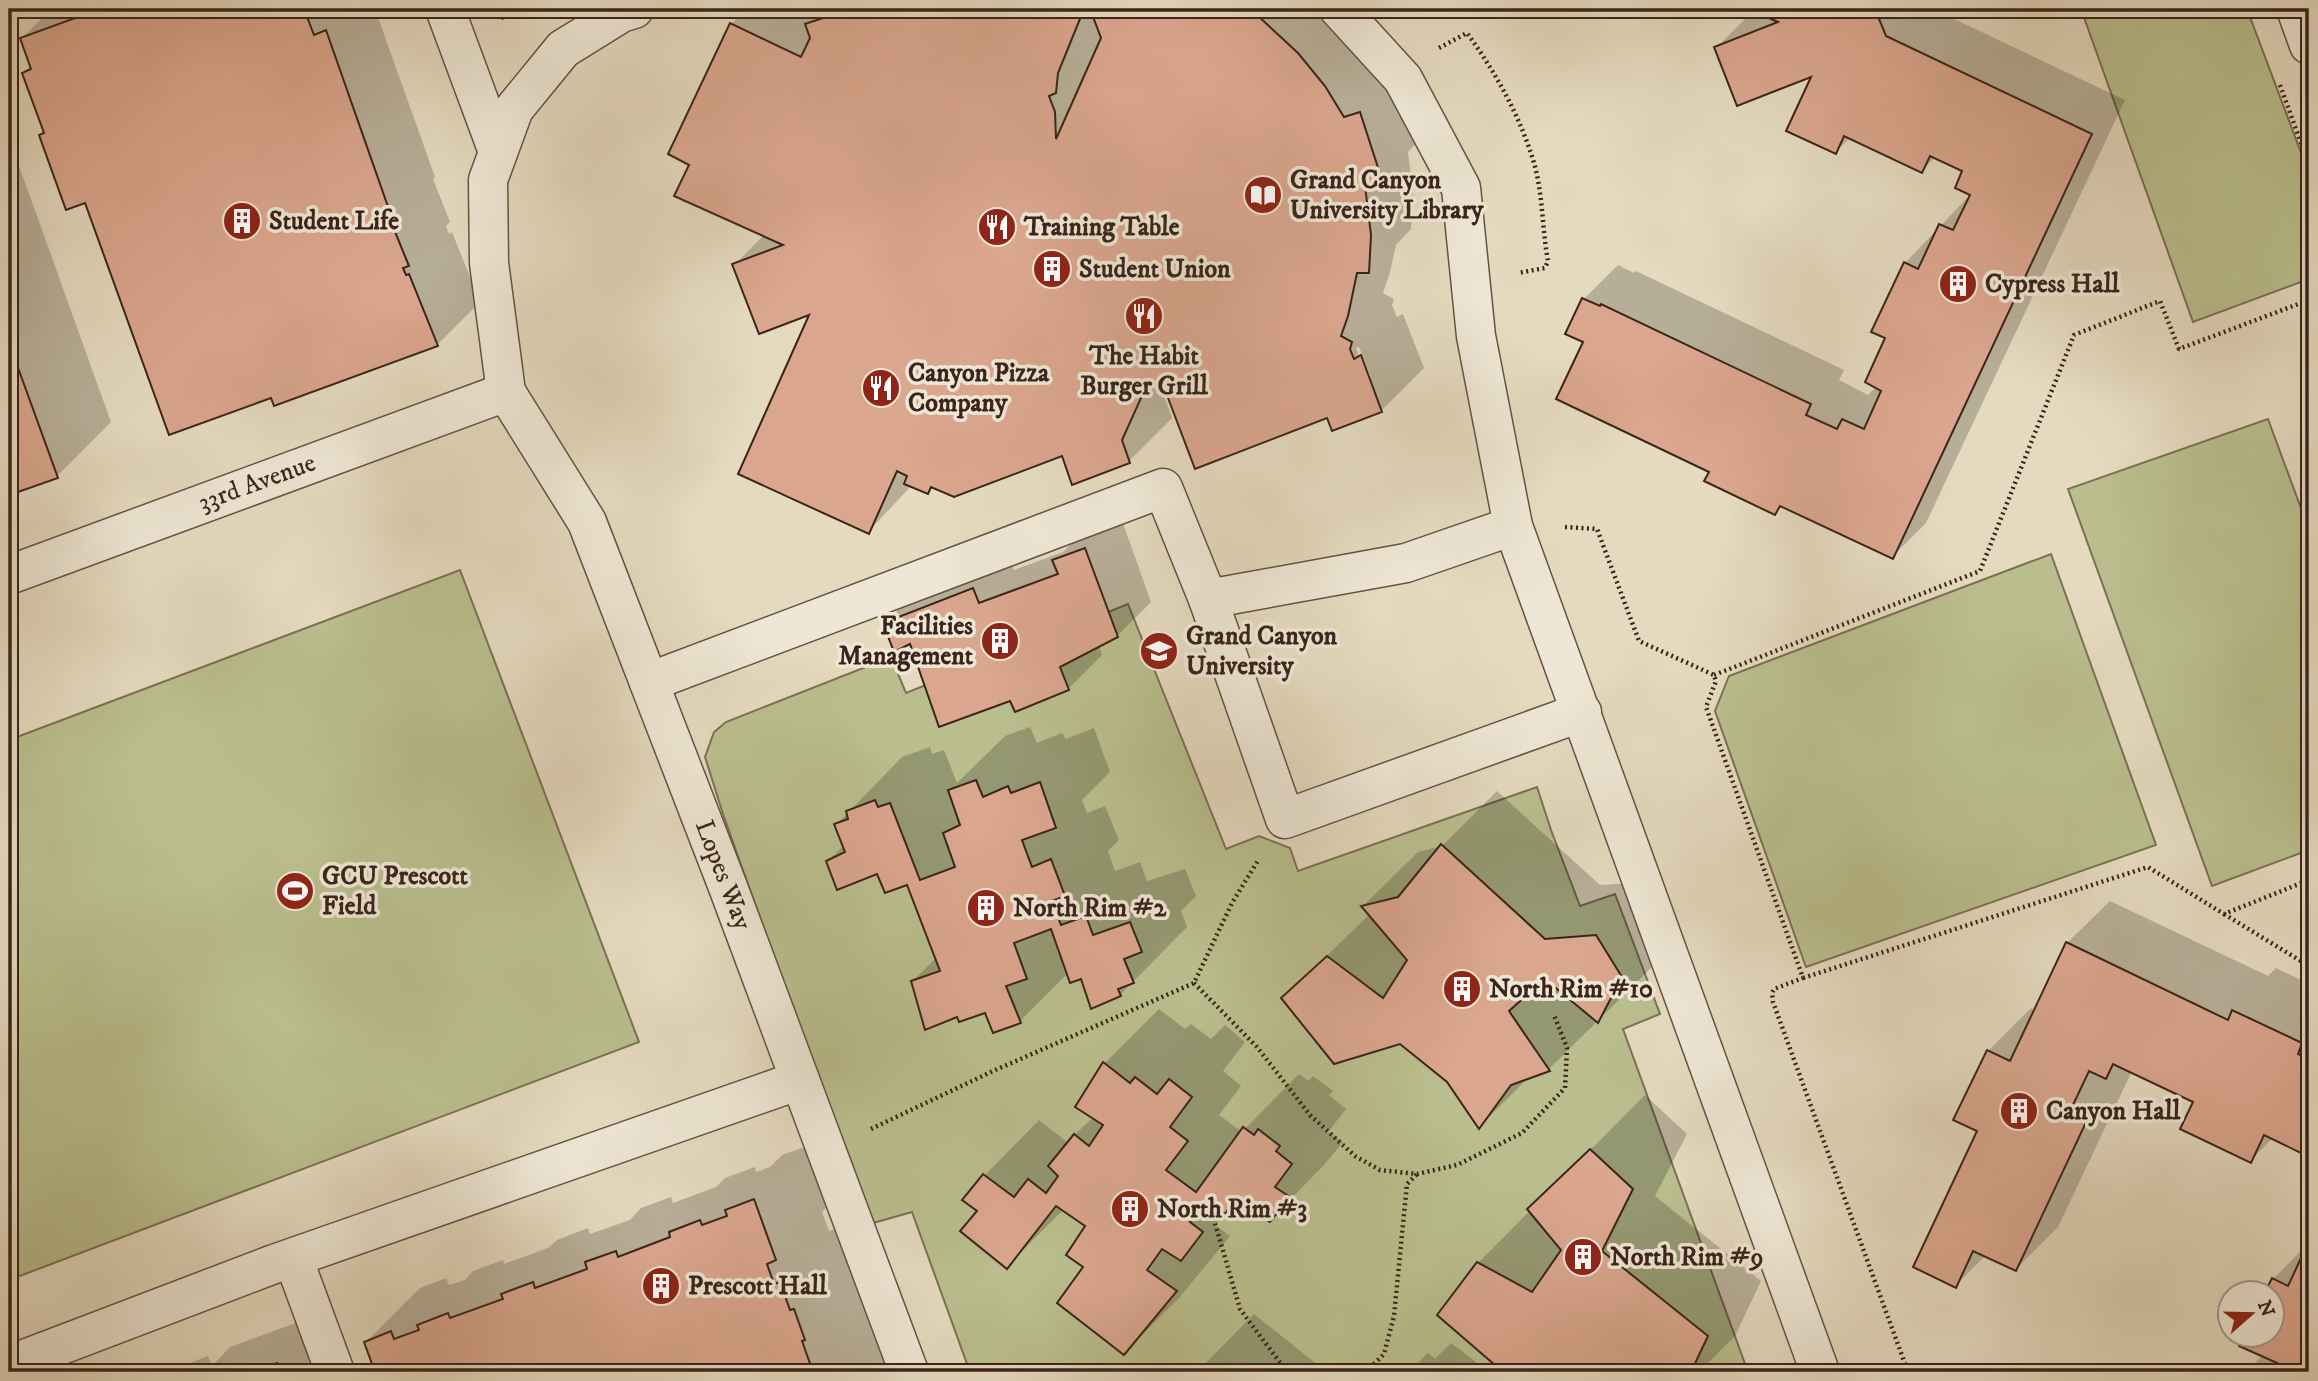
<svg xmlns="http://www.w3.org/2000/svg" width="2318" height="1381" viewBox="0 0 2318 1381" font-family="'IM FELL DW Pica',serif">
	<rect width="100%" height="100%" fill="#e5dabf"/>
	<filter id="stains"><feTurbulence type="fractalNoise" baseFrequency=".00286" numOctaves="4"/><feColorMatrix values="0 0 0 0 .2 0 0 0 0 .09 0 0 0 0 .02 0 0 0 .5 -.17"/></filter>
	<radialGradient id="worn" r=".72"><stop offset=".6" stop-color="#630" stop-opacity="0"/><stop offset="1" stop-color="#630" stop-opacity=".3"/></radialGradient>
	<g fill="#babe8e" stroke="#7a7154" stroke-width="2">
		<path d="M2081 9H2247L2309 174V279L2193 322Z"/>
		<path d="M2268 419 2309 530V850L2212 886 2068 489Z"/>
		<path d="M2051 554 2156 845 1806 967 1715 711 1729 676Z"/>
		<path d="M460 570 639 1042 9 1280V740Z"/>
		<path d="M1128 604 1226 849 1259 836 1290 848 1298 871 1537 787 1551 830 1580 906 1615 894 1660 1014 1623 1029 1748 1372H970L912 1212 873 1223 827 1107 723 814 705 757 714 732 726 722 891 657 906 693Z"/>
	</g>
	<g fill="#0003" fill-rule="evenodd">
		<path d="M51 9H375L435 177 433 179 450 222 446 226 449 234 452 232 480 302 437 345 272 395 86 201 41 135 45 131 24 73 31 65 22 38Z"/>
		<path d="M747 9H1339L1423 136 1408 152 1413 191 1411 229 1396 245 1390 272 1383 293 1394 299 1392 305 1397 317 1403 314 1424 368 1381 411 1328 416 1167 389 1164 396 1172 418 1129 461 1073 482 1063 454 934 486 928 492 912 485 868 532 813 312 734 265 764 235 691 164 731 24ZM1359 347 1371 377H1367L1356 348Z"/>
		<path d="M1753 9H1933L2125 100 1926 523 1892 557 1783 505 1775 513 1711 471 1585 341 1584 299 1618 265 1634 273 1636 271 1844 370 1839 380 1868 395 1877 386 1905 263 1971 194 1964 170 1935 157 1922 171 1851 137 1835 152 1815 74 1716 48 1750 14 1757 11Z"/>
		<path d="M9 138 111 422 57 476 9 490Z"/>
		<path d="M1120 515 1151 602 1117 636 1099 645 1102 655 1068 689 1011 699 911 642 885 623 919 589 1007 555 1014 570 1063 552 1088 527Z"/>
		<path d="M1030 727 1037 743 1062 733 1066 739 1094 728 1110 772 1082 800 1087 813 1105 806 1119 840 1108 851 1115 871 1140 862 1147 881 1185 869 1196 896 1181 911 1187 927 1120 995 1082 976 1068 973 1020 1021 913 981 937 957 908 883 878 872 828 861 844 845 836 825 902 757 930 747 932 754 944 750 957 783 1005 736Z"/>
		<path d="M1497 791 1600 885 1650 882 1675 922 1652 967 1549 1069 1530 1076 1479 1127 1448 1081 1400 1042 1283 998 1370 914 1363 906 1418 852 1442 846Z"/>
		<path d="M2110 901 2268 976 2276 968 2309 984V1155L2273 1138 2250 1161 2196 1101 2132 1071 2058 1227 2016 1269 1986 1255 1955 1286 1979 1130 1988 1051 2031 1008 2035 1011 2067 943Z"/>
		<path d="M1159 1009 1185 1029 1191 1024 1211 1039 1225 1025 1245 1042 1223 1071 1241 1086 1219 1115 1242 1132 1299 1074 1309 1081 1313 1076 1333 1091 1329 1095 1346 1109 1328 1132 1343 1142 1324 1165 1270 1220 1240 1198 1215 1225 1230 1236 1179 1298 1124 1353 1085 1267 1087 1226 1064 1209 1007 1266 979 1211 964 1200 985 1175 1039 1120 1067 1142 1084 1126 1094 1117 1105 1063Z"/>
		<path d="M1645 1095 1687 1134 1655 1196 1761 1281 1735 1336 1699 1372H1506L1439 1314 1478 1263Z"/>
		<path d="M808 1146 830 1204 822 1212 829 1231 835 1229 845 1256 848 1255 859 1284 856 1287 876 1340 879 1339 889 1368 887 1372H693L690 1363 670 1372H376L366 1342 420 1288 446 1278 449 1285 465 1280 473 1271 503 1260 504 1264 548 1248 557 1240 588 1228 590 1234 630 1220 641 1208 671 1197 673 1203 716 1187 725 1178 755 1167 756 1172 770 1167 782 1155Z"/>
		<path d="M2309 1243V1372H2245L2263 1355 2242 1345 2246 1336H2272L2273 1279Z"/>
		<path d="M331 1310 355 1372H167L208 1356 212 1366 230 1347Z"/>
		<path d="M1254 1314 1319 1366 1315 1372H1197Z"/>
		<path d="M1451 1343 1489 1372H1409L1428 1353 1435 1359Z"/>
	</g>
	<g fill="#daa68e" stroke="#3a241b" stroke-width="2">
		<path d="M100 9H304L314 35 326 30 393 221 391 222 409 266 403 268 406 275 409 274 438 346 274 406 271 398 169 435 85 203 66 210 39 135 44 133 22 73 31 69 20 38Z"/>
		<path d="M850 9H1084L1058 73 1056 93 1049 96 1055 112 1056 139 1101 38 1092 14 1094 9H1247L1257 15 1298 53 1325 86 1344 117 1360 112 1382 180 1365 186 1371 235 1369 273H1357L1348 316 1341 336 1352 342 1350 349 1354 359 1361 355 1382 412 1332 431 1327 418 1195 469 1162 382 1145 389 1122 440 1130 463 1072 485 1062 456 954 497 931 487 928 494 904 484 907 476 897 471 869 534 738 474 809 315 759 334 732 264 783 245 674 196 689 165 668 154 730 23 801 57 810 38 805 24Z"/>
		<path d="M1749 9H1875L1886 36 2092 134 1893 559 1780 506 1775 515 1704 481 1709 472 1556 399 1583 342 1565 334 1582 298 1600 306 1601 304 1811 404 1806 415 1837 429 1842 419 1864 429 1881 391 1865 382 1885 338 1871 332 1904 262 1918 269 1939 224 1953 230 1970 195 1955 188 1962 171 1930 156 1922 173 1844 136 1836 154 1786 131 1811 77 1737 106 1714 47 1778 22Z"/>
		<path d="M9 343 58 478 18 492 16 489 9 491Z"/>
		<path d="M1085 548 1118 637 1060 667 1069 690 1015 712 1010 701 939 727 910 644 894 652 883 623 973 588 979 603 1058 574 1052 560Z"/>
		<path d="M976 780 983 797 1008 786 1011 793 1040 782 1056 828 1022 840 1032 867 1051 859 1065 896 1052 901 1061 925 1086 916 1093 935 1130 922 1142 952 1124 959 1134 983 1118 989 1121 996 1091 1009 1081 979 1070 983 1051 929 1014 943 1027 979 1006 986 1021 1023 993 1033 985 1013 959 1022 957 1017 925 1030 911 981 940 971 907 885 885 893 877 874 837 890 826 861 845 852 834 824 848 819 846 811 875 800 878 807 890 803 920 880 955 867 943 833 960 825 948 790Z"/>
		<path d="M1441 844 1545 939 1596 935 1622 977 1598 1023 1545 979 1509 1011 1550 1071 1511 1085 1479 1129 1447 1082 1400 1044 1334 1064 1281 998 1327 956 1383 998 1407 960 1361 906 1398 897Z"/>
		<path d="M2066 942 2228 1020 2232 1010 2302 1043 2298 1054 2309 1059V1157L2264 1135 2251 1163 2180 1129 2193 1102 2113 1064 2106 1079 2089 1071 2072 1107 2089 1116 2016 1271 1973 1251 1956 1288 1913 1267 1977 1131 1953 1120 1987 1050 2010 1061Z"/>
		<path d="M1103 1062 1130 1083 1135 1077 1157 1094 1169 1079 1192 1097 1170 1127 1188 1141 1166 1170 1196 1192 1243 1127 1254 1135 1258 1129 1280 1146 1276 1151 1292 1164 1275 1187 1290 1197 1270 1222 1236 1198 1225 1214 1206 1200 1190 1222 1203 1232 1181 1261 1162 1249 1147 1270 1177 1291 1124 1355 1057 1303 1083 1267 1066 1255 1085 1226 1056 1206 1007 1269 960 1231 977 1211 962 1200 983 1174 1014 1197 1028 1179 1046 1193 1058 1176 1048 1166 1074 1134 1089 1146 1103 1125 1075 1107Z"/>
		<path d="M1590 1149 1633 1189 1602 1251 1708 1336 1691 1372H1621L1610 1368 1609 1372H1503L1437 1315 1477 1262 1532 1292 1561 1250 1527 1209Z"/>
		<path d="M754 1199 776 1260 767 1264 774 1284 780 1282 790 1310 794 1309 805 1340 802 1341 813 1372H691L689 1365 670 1372H375L364 1342 391 1331 394 1339 419 1330 417 1325 448 1313 450 1318 503 1299 501 1294 533 1282 535 1288 587 1269 585 1262 616 1251 618 1257 670 1237 669 1232 700 1220 702 1225 727 1216 725 1210Z"/>
		<path d="M2309 1241V1372H2274L2286 1367 2239 1346 2244 1336H2272V1294H2264L2272 1278 2288 1286Z"/>
		<path d="M277 1363 280 1372H252Z"/>
	</g>
	<g fill="none" stroke-linecap="round" stroke-linejoin="round">
		<defs>
			<g id="minor">
				<path d="M445 9 498 152"/>
				<path d="M634 9 621 13 563 49 514 109 488 180 489 263 506 392 587 522 728 887 909 1372"/>
				<path d="M1339 9 1403 79 1461 188 1476 336 1513 526 1820 1372"/>
				<path d="M2296 9 2309 45"/>
				<path d="M1513 526 1406 563 1208 599 1285 819 1582 712"/>
				<path d="M9 575 506 392"/>
				<path d="M649 682 1163 488 1208 599"/>
				<path d="M293 1258 335 1372"/>
				<path d="M9 1365 274 1264 800 1080"/>
			</g>
		</defs>
		<use href="#minor" stroke="#655244" stroke-width="41"/>
		<g stroke="#3a241b" stroke-width="4.5" stroke-dasharray="2 3.5" stroke-linecap="butt">
			<path d="M501 18 526 9"/>
			<path d="M1439 48 1467 33C1496 73 1520 116 1534 163 1543 194 1542 229 1548 261L1545 268 1518 273"/>
			<path d="M2280 85 2309 165"/>
			<path d="M1565 527 1597 529 1639 641 1714 675 1716 681 1706 707 1803 978 1774 989 1772 993 1773 1002 1908 1372"/>
			<path d="M1714 675 1980 571 2074 335 2160 301 2179 349 2309 300"/>
			<path d="M2224 914 2309 966"/>
			<path d="M1803 978 2148 867 2224 914 2309 880"/>
			<path d="M1194 983 1257 1047 1310 1115 1355 1156 1380 1170 1417 1174 1457 1165 1522 1133 1565 1088 1567 1048 1554 1015"/>
			<path d="M871 1129 993 1071 1194 983 1232 903 1259 859"/>
			<path d="M1212 1213 1240 1309 1287 1372"/>
			<path d="M1366 1372 1384 1354 1394 1316 1407 1184 1417 1174"/>
		</g>
		<use href="#minor" stroke="#eee7d5" stroke-width="38"/>
	</g>
	<defs>
		<symbol id="library-disc" viewBox="-11 -11 22 22"><circle r="9.5" fill="#8f2418" stroke="#eee7d5"/><path d="M-6-4Q-3-5.5-.7-3.5V5Q-3 3-6 4ZM6-4Q3-5.5 .7-3.5V5Q3 3 6 4Z" fill="#fff"/></symbol>
		<symbol id="building-disc" viewBox="-11 -11 22 22"><circle r="9.5" fill="#8f2418" stroke="#eee7d5"/><path d="M-4-6H4V6H1V3H-1V6H-4ZM-2.5-4.3h1.7v1.8h-1.7ZM.8-4.3h1.7v1.8H.8ZM-2.5-1h1.7V.8h-1.7ZM.8-1h1.7V.8H.8Z" fill="#fff"/></symbol>
		<symbol id="restaurant-disc" viewBox="-11 -11 22 22"><circle r="9.5" fill="#8f2418" stroke="#eee7d5"/><path d="M-5-6h1v4h1v-4h1v4h1v-4h1v5L-1.5 .5V6h-2V.5L-5-1ZM5-6V6H3V1.5H1.5Q1.5-4 5-6Z" fill="#fff"/></symbol>
		<symbol id="university-disc" viewBox="-11 -11 22 22"><circle r="9.5" fill="#8f2418" stroke="#eee7d5"/><path d="M0-5L7-2L0 1L-7-2ZM-4 1L0 2.5L4 1V4Q0 6-4 4Z" fill="#fff"/></symbol>
		<symbol id="stadium-disc" viewBox="-11 -11 22 22"><circle r="9.5" fill="#8f2418" stroke="#eee7d5"/><path d="M0-5a6.5 5 0 1 0 0 10a6.5 5 0 1 0 0-10ZM-3.5-1.8h7v3.6h-7Z" fill="#fff"/></symbol>
	</defs>
	<g fill-rule="evenodd">
		<use href="#library-disc" x="1241" y="173" width="44" height="44"/>
		<use href="#building-disc" x="220" y="199" width="44" height="44"/>
		<use href="#restaurant-disc" x="975" y="205" width="44" height="44"/>
		<use href="#building-disc" x="1030" y="247" width="44" height="44"/>
		<use href="#building-disc" x="1936" y="262" width="44" height="44"/>
		<use href="#restaurant-disc" x="1122" y="294" width="44" height="44"/>
		<use href="#restaurant-disc" x="859" y="366" width="44" height="44"/>
		<use href="#building-disc" x="978" y="619" width="44" height="44"/>
		<use href="#university-disc" x="1137" y="629" width="44" height="44"/>
		<use href="#stadium-disc" x="273" y="869" width="44" height="44"/>
		<use href="#building-disc" x="964" y="886" width="44" height="44"/>
		<use href="#building-disc" x="1440" y="967" width="44" height="44"/>
		<use href="#building-disc" x="1997" y="1089" width="44" height="44"/>
		<use href="#building-disc" x="1108" y="1187" width="44" height="44"/>
		<use href="#building-disc" x="1561" y="1235" width="44" height="44"/>
		<use href="#building-disc" x="639" y="1264" width="44" height="44"/>
	</g>
	<g text-anchor="middle" dominant-baseline="central" stroke-width="7" stroke-linejoin="round" paint-order="stroke">
		<g font-size="26" font-weight="bold" fill="#3a241b" stroke="#eee7d5" text-anchor="start">
			<text x="1290" y="180">Grand Canyon<tspan x="1290" dy="30">University Library</tspan></text>
			<text x="269" y="221">Student Life</text>
			<text x="1024" y="227">Training Table</text>
			<text x="1079" y="269">Student Union</text>
			<text x="1985" y="284">Cypress Hall</text>
			<text x="1144" y="356" text-anchor="middle">The Habit<tspan x="1144" dy="30">Burger Grill</tspan></text>
			<text x="908" y="373">Canyon Pizza<tspan x="908" dy="30">Company</tspan></text>
			<text x="973" y="626" text-anchor="end">Facilities<tspan x="973" dy="30">Management</tspan></text>
			<text x="1186" y="636">Grand Canyon<tspan x="1186" dy="30">University</tspan></text>
			<text x="322" y="876">GCU Prescott<tspan x="322" dy="30">Field</tspan></text>
			<text x="1013" y="908">North Rim #2</text>
			<text x="1489" y="989">North Rim #10</text>
			<text x="2046" y="1111">Canyon Hall</text>
			<text x="1157" y="1209">North Rim #3</text>
			<text x="1610" y="1257">North Rim #9</text>
			<text x="688" y="1286">Prescott Hall</text>
		</g>
		<g font-size="26" fill="#3a241b" stroke="#eee7d5">
			<text transform="translate(257 483) rotate(-20)">33rd Avenue</text>
			<text transform="translate(723 875) rotate(69)">Lopes Way</text>
		</g>
	</g>
	<rect width="2318" height="1381" fill="none" stroke="#e5dabf" stroke-width="35"/>
	<rect x="10" y="10" width="2297" height="1360" fill="none" stroke="#3a241b" stroke-width="3.5"/>
	<rect x="18" y="18" width="2283" height="1346" fill="none" stroke="#3a241b" stroke-width="2"/>
	<g transform="translate(2251 1314) rotate(70)"><circle r="33" fill="#eee7d5" stroke="#a6998b" stroke-width="2"/>
	<path d="M0-5L12 26L0 18L-12 26Z" fill="#8f2418"/>
	<text y="-10" font-size="19" font-weight="bold" text-anchor="middle" fill="#3a241b">N</text>
	</g>
	<rect width="100%" height="100%" filter="url(#stains)"/>
	<rect width="100%" height="100%" fill="url(#worn)"/>
</svg>
